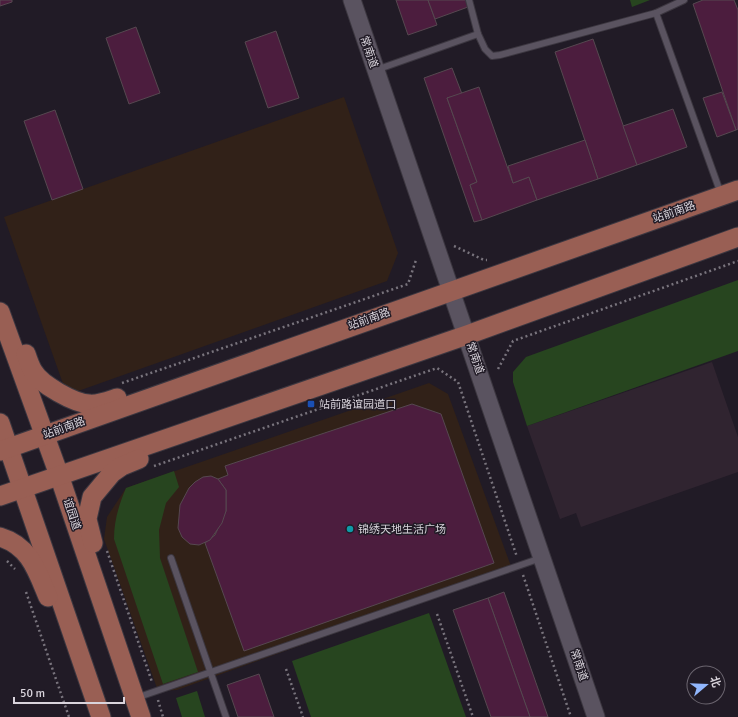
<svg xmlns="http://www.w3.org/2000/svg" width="738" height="717" viewBox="0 0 738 717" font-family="Signika,'Noto Sans SC',sans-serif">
	<rect width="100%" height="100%" fill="#211b26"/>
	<g fill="#312118">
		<path d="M344 97 398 253 387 281 67 395 4 217Z"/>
		<path d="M429 383 448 394 512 569 177 690 158 691 104 539 107 517 126 488Z"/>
	</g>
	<path fill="#302430" d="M712 362 738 437V472L581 527 576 513 560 519 527 426Z"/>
	<g fill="#27451f">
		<path d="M630 0H650L632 7Z"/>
		<path d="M738 280V351L527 426 513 382V372L526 357Z"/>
		<path d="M174 471 179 487 166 503 159 530 160 558 198 672 163 684 114 539C114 520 119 505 126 488Z"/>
		<path d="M429 613 466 717H311L292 661Z"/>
		<path d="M197 691 205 717H182L176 698Z"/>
	</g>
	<g fill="#4c1d3e" stroke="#564850">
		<path d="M0 0H12V2L0 6Z"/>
		<path d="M396 0H428L437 25 408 35Z"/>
		<path d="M428 0H466L468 7 435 19Z"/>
		<path d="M703 0H734L738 10V129L736 130 693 4Z"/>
		<path d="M136 27 160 93 129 104 106 38Z"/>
		<path d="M276 31 299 98 268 108 245 42Z"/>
		<path d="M593 39 637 165 598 179 555 52Z"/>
		<path d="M452 68 462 94 447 98 477 182 470 185 482 220 474 222 424 78Z"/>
		<path d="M479 87 513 183 529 177 537 200 482 220 470 185 477 182 447 98Z"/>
		<path d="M722 92 736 130 717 137 703 98Z"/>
		<path d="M673 109 687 147 637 165 623 126Z"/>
		<path d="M55 110 83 189 52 200 24 121Z"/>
		<path d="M585 140 598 179 537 200 529 177 513 183 508 166Z"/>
		<path d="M412 404 441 414 494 563 244 651 205 543 215 535 226 511V490L218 479 228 475 225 466Z"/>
		<path d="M211 476 218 479 226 490V511L222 523 210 540 199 545 190 544 182 537 178 528 180 505 189 488 195 482 203 477Z"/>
		<path d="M504 592 548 717H530L488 598Z"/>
		<path d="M488 598 530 717H491L453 610Z"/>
		<path d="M259 674 274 717H238L227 685Z"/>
	</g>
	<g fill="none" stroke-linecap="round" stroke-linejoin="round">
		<defs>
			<g id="lane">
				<path d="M469 0 478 34"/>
				<path d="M656 13 721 194"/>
				<path d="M376 70 478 34 485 49 492 56 500 55 656 13 684 0"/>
				<path d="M171 558 226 717"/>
				<path d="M136 698 541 558"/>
			</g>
			<path id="secondary" d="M352 0 596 717"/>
			<g id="primary">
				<path d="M0 312 59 475 141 717"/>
				<path d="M26 354C28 360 30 366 33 371 41 385 74 403 89 404 98 405 108 401 117 398"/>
				<path d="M0 423 101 717"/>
				<path d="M0 451 738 190"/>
				<path d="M0 496 467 335 738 237"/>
				<path d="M0 537C30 546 37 571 48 597"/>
				<path d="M93 543 87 519 92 497 112 473 122 466 139 459"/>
			</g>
		</defs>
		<use href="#lane" stroke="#3c3740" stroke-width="8"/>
		<use href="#secondary" stroke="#3c3740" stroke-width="19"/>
		<use href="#primary" stroke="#3c3740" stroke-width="21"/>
		<g stroke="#79747d" stroke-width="2.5" stroke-dasharray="2 3" stroke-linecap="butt">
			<path d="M454 246 484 260H487"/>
			<path d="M498 369 513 341 738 261"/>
			<path d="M122 383 408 284 416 260"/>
			<path d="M154 466 437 368 458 382 517 557"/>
			<path d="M107 551 152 682"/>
			<path d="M7 561 15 569"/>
			<path d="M523 575 571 717"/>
			<path d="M26 592 69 717"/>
			<path d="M437 614 473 717"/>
			<path d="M286 669 303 717"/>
			<path d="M158 700 163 717"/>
		</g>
		<use href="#lane" stroke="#5a5360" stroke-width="6"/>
		<use href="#secondary" stroke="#5a5360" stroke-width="17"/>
		<use href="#primary" stroke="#995f54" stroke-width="19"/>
	</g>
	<rect fill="#1a4fb4" stroke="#211b26" stroke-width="1.5" x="307" y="400" width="8" height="8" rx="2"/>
	<circle fill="#0f9aa8" stroke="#211b26" stroke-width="1.5" cx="350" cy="529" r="4"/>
	<g text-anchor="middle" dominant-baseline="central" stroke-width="3" stroke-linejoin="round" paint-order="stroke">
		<g font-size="11" fill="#d9d4dc" stroke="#211b26">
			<text transform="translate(369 52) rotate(71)">常南道</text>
			<text transform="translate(674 212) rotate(-19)">站前南路</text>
			<text transform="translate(369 319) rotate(-20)">站前南路</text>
			<text transform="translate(475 358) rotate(71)">常南道</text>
			<text transform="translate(64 428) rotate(-20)">站前南路</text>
			<text transform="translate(72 514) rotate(72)">谊园道</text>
			<text transform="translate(579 665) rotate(72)">常南道</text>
		</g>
		<g font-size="11" fill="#d9d4dc" stroke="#211b26" text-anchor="start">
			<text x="319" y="404">站前路谊园道口</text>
			<text x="358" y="529">锦绣天地生活广场</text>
		</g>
	</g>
	<g transform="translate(706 685) rotate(71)"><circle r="19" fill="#211b26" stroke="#6b656f"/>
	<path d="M0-3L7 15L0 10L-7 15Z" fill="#92b7fd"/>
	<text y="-6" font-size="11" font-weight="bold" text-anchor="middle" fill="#d9d4dc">北</text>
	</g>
	<path d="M14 697v6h110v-6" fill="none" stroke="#d9d4dc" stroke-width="2"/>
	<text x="20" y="697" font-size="12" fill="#d9d4dc" stroke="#211b26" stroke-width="3" paint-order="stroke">50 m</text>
</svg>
